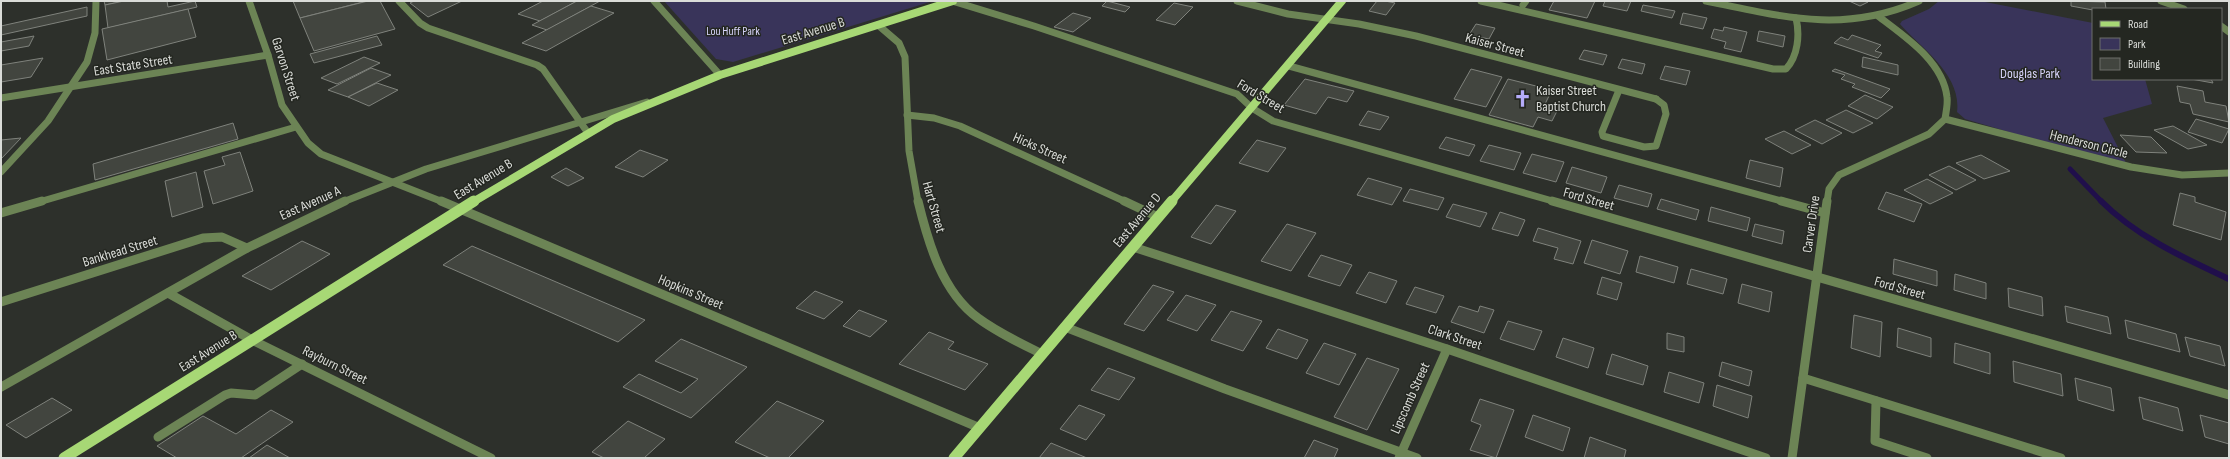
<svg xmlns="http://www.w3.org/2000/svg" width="2230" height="459" viewBox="0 0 2230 459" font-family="'Sofia Sans Condensed',sans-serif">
	<rect width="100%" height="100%" fill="#2d302b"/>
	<g fill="#39345a">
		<path d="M664 1H933L733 62 716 59Z"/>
		<path d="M1939 1H1980L2093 23V79H2145L2152 104 2103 118 2126 163 2026 137 1965 119 1957 112C1962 75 1922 49 1900 24L1902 21 1929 9Z"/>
	</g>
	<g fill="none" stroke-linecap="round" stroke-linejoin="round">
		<path stroke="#200f4b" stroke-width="5" d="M2070 169 2102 202"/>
		<path stroke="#200f4b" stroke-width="6" d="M2101 201C2137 237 2184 258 2229 279"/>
	</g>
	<g fill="#42453f" stroke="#7f827c">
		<path d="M104 1H124L105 5Z"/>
		<path d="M124 1H167L168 7 195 1 197 7 108 28 105 5Z"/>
		<path d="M293 1H363V2L300 18Z"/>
		<path d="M368 1H380L395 29 314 51 300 18Z"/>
		<path d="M414 1H462L428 17 410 3Z"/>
		<path d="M543 1H577L540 21 518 14Z"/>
		<path d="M577 1H600L547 30 532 25Z"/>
		<path d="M1107 1 1130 7 1125 12 1102 6Z"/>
		<path d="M1377 1H1385L1395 3 1386 15 1369 11Z"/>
		<path d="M1554 1H1595L1587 18 1549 10Z"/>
		<path d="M1605 1H1631L1627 11 1603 6Z"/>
		<path d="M1849 1H1864L1868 2 1860 6Z"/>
		<path d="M2071 1 2105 2 2106 9 2093 10 2071 6Z"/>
		<path d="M1174 3 1193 7 1175 25 1156 20Z"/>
		<path d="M1643 5 1675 11 1672 18 1641 11Z"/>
		<path d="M591 6 614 13 546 51 522 43Z"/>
		<path d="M87 7V16L1 35V26Z"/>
		<path d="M188 9 196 37 107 60 102 29Z"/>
		<path d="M1073 13 1091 18 1073 32 1054 27Z"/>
		<path d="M1683 13 1707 18 1703 29 1680 24Z"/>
		<path d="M1476 24 1495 28 1489 39 1469 35Z"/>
		<path d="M1724 27 1747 32 1741 52 1724 48 1726 42 1711 38 1714 29 1723 31Z"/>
		<path d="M1759 31 1785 36 1783 47 1757 41Z"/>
		<path d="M1852 35 1881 45 1875 51 1882 53 1878 58 1834 43 1841 37 1848 40Z"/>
		<path d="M34 36 29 46 1 51V42Z"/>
		<path d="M377 36 382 45 314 63 310 54Z"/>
		<path d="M1584 50 1607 55 1603 65 1579 59Z"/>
		<path d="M364 57 380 63 337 84 321 78Z"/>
		<path d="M1863 57 1898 65V75L1862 67Z"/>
		<path d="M43 58 31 77 1 82V65Z"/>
		<path d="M1622 59 1645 64 1642 74 1618 68Z"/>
		<path d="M1665 66 1690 71 1686 85 1660 79Z"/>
		<path d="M371 68 391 75 348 97 328 90Z"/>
		<path d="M1471 69 1502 77 1486 107 1454 99Z"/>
		<path d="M1835 69 1890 89 1881 98 1852 87 1855 84 1841 79 1845 75 1832 71Z"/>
		<path d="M1305 79 1354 91 1347 102 1328 97 1316 114 1284 105Z"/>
		<path d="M1508 79 1552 90 1544 106 1558 109 1552 121 1538 117 1533 127 1489 115Z"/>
		<path d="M2191 79H2211L2213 83Z"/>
		<path d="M377 83 398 90 369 106 348 97Z"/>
		<path d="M2177 86 2203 91 2205 102 2226 106 2229 122 2193 114 2190 104 2180 102Z"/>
		<path d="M1865 95 1893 107 1877 119 1848 106Z"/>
		<path d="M1846 110 1873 123 1853 133 1826 120Z"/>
		<path d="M1368 111 1389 117 1380 130 1359 125Z"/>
		<path d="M2196 119 2229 129 2222 143 2188 132Z"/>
		<path d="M1815 120 1842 133 1822 144 1795 130Z"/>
		<path d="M233 123 238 139 95 180 93 164Z"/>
		<path d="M2173 126 2207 145 2188 149 2154 130Z"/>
		<path d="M1784 131 1811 145 1792 154 1765 139Z"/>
		<path d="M2120 135 2151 137 2167 153 2136 152Z"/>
		<path d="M1446 137 1475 145 1469 156 1439 148Z"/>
		<path d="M21 138 1 159V140Z"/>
		<path d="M1257 140 1286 148 1268 172 1239 163Z"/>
		<path d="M1489 145 1521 153 1514 170 1480 161Z"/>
		<path d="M640 150 668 160 643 177 615 167Z"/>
		<path d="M240 152 253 191 213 204 204 171 225 165 222 157Z"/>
		<path d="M1532 154 1564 162 1556 182 1523 173Z"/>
		<path d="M1981 155 2010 171 1984 179 1956 163Z"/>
		<path d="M1750 160 1783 168 1780 187 1746 178Z"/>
		<path d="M1949 166 1976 180 1956 190 1929 175Z"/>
		<path d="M1572 167 1607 177 1601 193 1566 183Z"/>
		<path d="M566 168 584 178 568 186 551 177Z"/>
		<path d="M196 172 203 207 172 217 165 181Z"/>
		<path d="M1368 178 1402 188 1392 205 1357 195Z"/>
		<path d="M1927 179 1953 193 1930 204 1904 190Z"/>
		<path d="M1619 185 1652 194 1648 207 1614 198Z"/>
		<path d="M1410 189 1444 198 1438 210 1403 201Z"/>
		<path d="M1886 192 1922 204 1914 222 1878 209Z"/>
		<path d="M2180 193 2195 197V202L2226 212 2221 240 2173 225Z"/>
		<path d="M1661 199 1699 210 1696 220 1657 209Z"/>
		<path d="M1453 204 1487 213 1480 227 1446 217Z"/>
		<path d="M1216 205 1236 211 1211 244 1191 237Z"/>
		<path d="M1711 207 1750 218 1747 231 1708 221Z"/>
		<path d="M1500 212 1525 220 1518 236 1492 229Z"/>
		<path d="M1287 224 1316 233 1291 271 1261 261Z"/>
		<path d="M1755 224 1784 231 1782 244 1752 236Z"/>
		<path d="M1538 228 1581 241 1573 264 1554 259 1558 248 1533 241Z"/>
		<path d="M1592 240 1628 251 1620 274 1584 263Z"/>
		<path d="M302 241 330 254 271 290 242 276Z"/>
		<path d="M472 246 645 320 618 342 443 265Z"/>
		<path d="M1321 255 1352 265 1340 286 1308 276Z"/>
		<path d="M1640 256 1678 267 1674 283 1636 272Z"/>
		<path d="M1894 259 1937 271V286L1893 274Z"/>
		<path d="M1691 269 1727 279 1723 294 1687 284Z"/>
		<path d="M1369 272 1397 281 1386 303 1356 293Z"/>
		<path d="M1955 274 1986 283V299L1954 290Z"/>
		<path d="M1602 277 1622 283 1617 300 1597 294Z"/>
		<path d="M1742 284 1772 292 1769 312 1738 303Z"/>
		<path d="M1153 285 1174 292 1144 331 1124 324Z"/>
		<path d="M1415 287 1444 296 1436 313 1406 304Z"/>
		<path d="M2008 288 2042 297 2043 316 2009 307Z"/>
		<path d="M815 291 843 302 824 319 796 308Z"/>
		<path d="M1186 295 1216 305 1197 331 1167 320Z"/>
		<path d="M1459 306 1478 312 1480 306 1494 310 1484 333 1451 322Z"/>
		<path d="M2065 306 2108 317 2111 334 2067 322Z"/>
		<path d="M859 310 887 321 870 337 843 326Z"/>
		<path d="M1231 311 1262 321 1243 351 1211 340Z"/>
		<path d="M1854 315 1882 322 1880 357 1851 348Z"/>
		<path d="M2125 320 2176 334 2180 352 2128 338Z"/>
		<path d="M1508 321 1542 331 1534 350 1500 339Z"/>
		<path d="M1898 328 1931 338V357L1897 347Z"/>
		<path d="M1278 329 1308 340 1297 359 1266 348Z"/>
		<path d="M929 332 954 342 948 349 988 364 965 390 899 364Z"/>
		<path d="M1667 333 1684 337V352L1667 349Z"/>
		<path d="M2185 337 2220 346 2225 366 2190 356Z"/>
		<path d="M1563 338 1594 348 1588 368 1556 357Z"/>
		<path d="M681 339 747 367 691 418 623 387 639 374 681 393 698 379 655 361Z"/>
		<path d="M1324 343 1356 354 1339 385 1306 373Z"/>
		<path d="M1955 343 1990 353V374L1954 363Z"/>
		<path d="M1612 354 1648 366 1643 385 1606 374Z"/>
		<path d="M1367 358 1399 369 1367 430 1334 417Z"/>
		<path d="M2013 361 2061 374 2063 396 2014 382Z"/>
		<path d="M1722 362 1752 371 1749 386 1719 376Z"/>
		<path d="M1108 368 1135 378 1119 400 1091 390Z"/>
		<path d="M1669 372 1704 383 1699 403 1664 392Z"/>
		<path d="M2075 378 2111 388 2114 411 2078 400Z"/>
		<path d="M1717 385 1752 396 1748 418 1713 406Z"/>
		<path d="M2139 397 2178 408 2183 431 2143 419Z"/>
		<path d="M52 398 72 410 26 438 6 425Z"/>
		<path d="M1480 399 1514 410 1496 458 1470 450 1481 425 1471 421Z"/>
		<path d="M777 401 824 421 788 458H770L735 442Z"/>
		<path d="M1079 405 1105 415 1086 440 1060 429Z"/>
		<path d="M271 410 293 422 241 458H177L157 446 203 416 236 434Z"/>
		<path d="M1533 415 1570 428 1563 451 1525 437Z"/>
		<path d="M2200 415 2229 423V444L2205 437Z"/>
		<path d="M628 421 665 439 644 458H604L592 452Z"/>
		<path d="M1590 437 1626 450 1624 458H1584Z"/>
		<path d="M1314 440 1338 449 1334 458H1304Z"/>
		<path d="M1051 443 1087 458H1039Z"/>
		<path d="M267 445 290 458H249Z"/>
	</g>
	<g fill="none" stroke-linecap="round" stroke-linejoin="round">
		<g stroke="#6c8455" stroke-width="7">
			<path d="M399 1 420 23 428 28 537 65 543 69 588 133"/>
			<path d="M1481 1 1773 69H1786C1798 56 1800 35 1796 18"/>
			<path d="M1523 5 1526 1"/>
			<path d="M1289 66 1785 202"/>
			<path d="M1619 90 1602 132 1603 136 1644 147 1656 146 1666 114 1664 105 1656 99"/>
			<path d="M1 172 48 121 87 62 95 33 96 1"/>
			<path d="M39 202 296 127"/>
		</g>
		<g stroke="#6c8455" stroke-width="9">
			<path d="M1781 201 1825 213"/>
			<path d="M1 213 42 201"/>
			<path d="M1065 327 1225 389 1417 458"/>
			<path d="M1803 378 2061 458"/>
			<path d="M1876 401 1875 441 1927 458"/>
			<path d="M158 437 225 395 231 393 255 395 302 364"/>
		</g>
		<g stroke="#6c8455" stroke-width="7">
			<path d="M249 1 268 55 282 105 308 143 321 154 443 202"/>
			<path d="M654 1 720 75"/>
			<path d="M952 1 1034 26 1237 94 1252 108 1273 121 1556 202"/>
			<path d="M1237 1 1288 14 1359 24 1416 36 1656 99"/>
			<path d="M1706 1C1783 17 1844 34 1919 1"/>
			<path d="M2161 1 2184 9"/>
			<path d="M878 25 899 43 905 57 909 151 918 202"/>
			<path d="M2221 26 2229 32"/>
			<path d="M1 98 268 55"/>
			<path d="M907 115 934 118 960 126 1126 202"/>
			<path d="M1945 119 2131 167 2182 175 2229 173"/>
			<path d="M343 202 426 169 647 102"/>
			<path d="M1827 202 1829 189 1839 175 1929 134 1945 119C1946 112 1948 104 1947 97 1943 61 1904 36 1878 16"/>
		</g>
		<g stroke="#6c8455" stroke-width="9">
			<path d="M441 201 980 428"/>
			<path d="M918 201C928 242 942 292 978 318 998 333 1020 343 1042 354"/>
			<path d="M1124 201 1158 217"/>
			<path d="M1552 201 2229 395"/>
			<path d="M1133 247 1447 349 1766 458"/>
			<path d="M168 293 252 340 491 458"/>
			<path d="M1 302 203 238 222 237 247 248"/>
			<path d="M1 387 247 248 345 201"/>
			<path d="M1399 458 1447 349"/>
			<path d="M1792 458 1827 201"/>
		</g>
		<g stroke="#a7d875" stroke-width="8">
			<path d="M473 202 613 119 720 75 953 1"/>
			<path d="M1171 202 1342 1"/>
		</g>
		<g stroke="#a7d875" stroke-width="11">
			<path d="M64 458 474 201"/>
			<path d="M954 458 1172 201"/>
		</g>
	</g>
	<defs>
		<symbol id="church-bare" viewBox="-9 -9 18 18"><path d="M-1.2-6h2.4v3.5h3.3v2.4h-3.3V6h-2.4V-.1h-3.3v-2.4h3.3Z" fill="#b5acf9" stroke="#242721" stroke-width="2.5" paint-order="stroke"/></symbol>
	</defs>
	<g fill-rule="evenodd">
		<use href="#church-bare" x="1510" y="86" width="25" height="25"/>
	</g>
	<g text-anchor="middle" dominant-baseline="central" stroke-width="3" stroke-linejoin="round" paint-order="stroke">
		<g font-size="12" fill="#d7d4fa" stroke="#242721">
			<text x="733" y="31">Lou Huff Park</text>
		</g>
		<g font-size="14" fill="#dadcd8" stroke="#242721">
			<text transform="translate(813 31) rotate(-17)">East Avenue B</text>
			<text transform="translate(1495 45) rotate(15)">Kaiser Street</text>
			<text transform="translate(133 65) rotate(-9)">East State Street</text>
			<text transform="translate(286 69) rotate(72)">Garvon Street</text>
			<text transform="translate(1261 96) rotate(31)">Ford Street</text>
			<text transform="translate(2089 144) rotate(14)">Henderson Circle</text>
			<text transform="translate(1040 148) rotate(24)">Hicks Street</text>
			<text transform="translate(483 179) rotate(-31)">East Avenue B</text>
			<text transform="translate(1589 199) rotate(16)">Ford Street</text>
			<text transform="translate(310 203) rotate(-24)">East Avenue A</text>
			<text transform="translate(934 207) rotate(74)">Hart Street</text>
			<text transform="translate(1137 220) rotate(-50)">East Avenue D</text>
			<text transform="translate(1811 224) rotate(-82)">Carver Drive</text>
			<text transform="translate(120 251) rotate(-17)">Bankhead Street</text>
			<text transform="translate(1900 288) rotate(16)">Ford Street</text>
			<text transform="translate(691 292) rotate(23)">Hopkins Street</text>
			<text transform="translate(1455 337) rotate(18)">Clark Street</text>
			<text transform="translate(208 351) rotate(-32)">East Avenue B</text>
			<text transform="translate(335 365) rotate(26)">Rayburn Street</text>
			<text transform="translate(1410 398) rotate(-66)">Lipscomb Street</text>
		</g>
		<g font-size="14" fill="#d7d4fa" stroke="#242721">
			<text x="2030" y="73">Douglas Park</text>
		</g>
		<g font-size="14" fill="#dadcd8" stroke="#242721" text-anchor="start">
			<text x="1536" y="90">Kaiser Street<tspan x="1536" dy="16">Baptist Church</tspan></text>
		</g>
	</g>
	<rect width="2230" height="459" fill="none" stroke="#dadcd8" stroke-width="4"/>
	<rect x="2092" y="8" width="130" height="72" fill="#242721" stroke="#6d6f6a"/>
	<rect x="2100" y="21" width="20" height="6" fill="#a7d875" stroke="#6d6f6a"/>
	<text x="2128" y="28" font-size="12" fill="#dadcd8">Road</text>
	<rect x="2100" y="38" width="20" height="12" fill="#39345a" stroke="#6d6f6a"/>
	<text x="2128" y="48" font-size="12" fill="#dadcd8">Park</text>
	<rect x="2100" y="58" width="20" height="12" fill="#42453f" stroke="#6d6f6a"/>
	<text x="2128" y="68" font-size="12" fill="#dadcd8">Building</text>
</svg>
